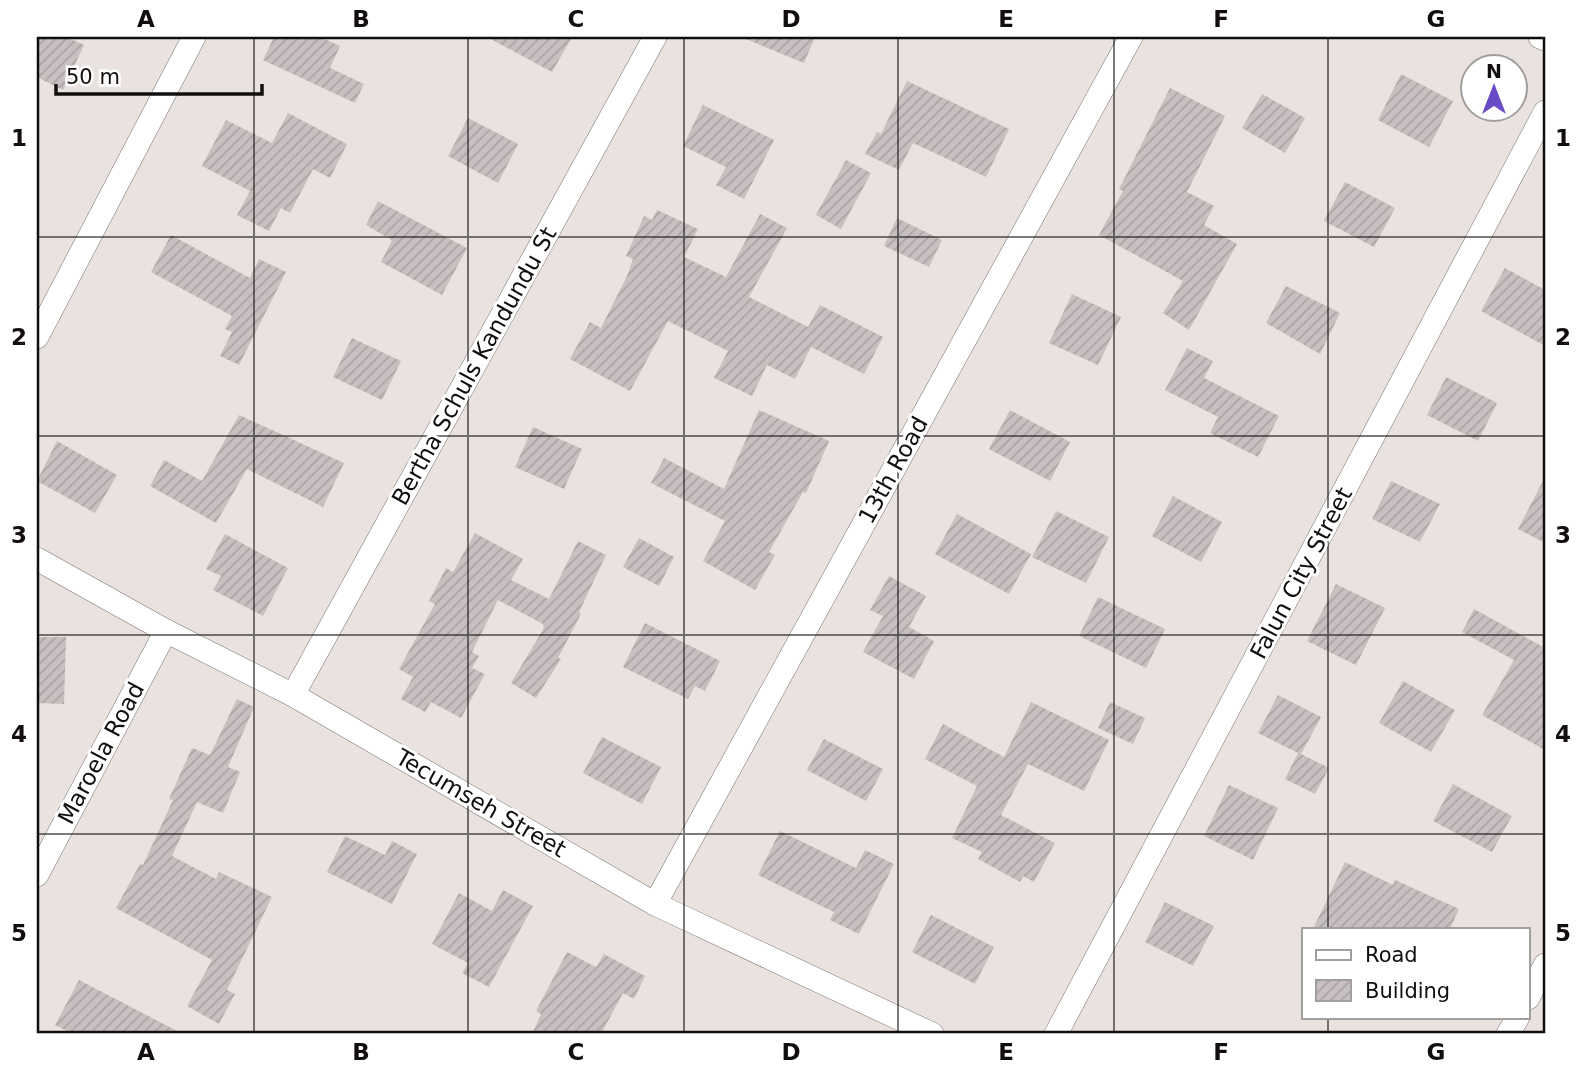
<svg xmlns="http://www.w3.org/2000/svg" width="1582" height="1071" viewBox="0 0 1582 1071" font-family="'DejaVu Sans',sans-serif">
	<defs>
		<pattern id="building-hatch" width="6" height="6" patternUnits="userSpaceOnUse" patternTransform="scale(1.75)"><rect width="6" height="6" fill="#c8c0c0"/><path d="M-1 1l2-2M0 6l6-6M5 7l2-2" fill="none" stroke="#aba4a4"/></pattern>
	</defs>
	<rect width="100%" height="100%" fill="#e9e2df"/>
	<g fill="url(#building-hatch)">
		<path d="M37 37H67L84 45 63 90 37 77Z"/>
		<path d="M274 37H320L340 46 330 68 364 84 355 103 263 60Z"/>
		<path d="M487 37H572L552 72Z"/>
		<path d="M741 37H815L804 63Z"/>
		<path d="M1401 74 1453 101 1429 147 1378 120Z"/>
		<path d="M907 81 1009 129 986 177 913 143 899 170 865 154 877 132 881 134Z"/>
		<path d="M1170 88 1225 116 1187 192 1214 206 1204 225 1237 244 1189 330 1163 313 1183 281 1099 235 1123 191 1119 189Z"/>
		<path d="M1262 94 1305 118 1285 153 1242 128Z"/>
		<path d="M703 105 774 140 744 199 716 185 726 167 683 146Z"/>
		<path d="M288 113 347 144 330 178 313 169 290 213 281 208 269 231 237 215 250 191 202 166 226 120 272 143Z"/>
		<path d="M468 118 518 144 498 183 448 156Z"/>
		<path d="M846 160 871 173 841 229 816 215Z"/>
		<path d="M1345 182 1395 208 1374 247 1324 221Z"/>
		<path d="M378 201 467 248 442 295 381 262 392 240 366 225Z"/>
		<path d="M657 210 698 229 684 257 726 277 760 214 787 228 749 297 808 327 820 305 883 337 864 374 811 347 795 379 767 365 752 396 714 378 728 351 668 321 630 391 570 359 590 322 601 328 627 276 633 259 626 256 644 216 652 220Z"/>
		<path d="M897 218 942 240 929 267 884 246Z"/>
		<path d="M171 235 250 278 259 259 286 272 239 365 220 356 232 332 225 329 232 316 151 272Z"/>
		<path d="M1505 268 1545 290V346L1481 311Z"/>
		<path d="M1286 286 1340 313 1320 354 1266 323Z"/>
		<path d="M1072 294 1121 317 1098 365 1049 343Z"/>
		<path d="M352 338 401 361 382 400 333 377Z"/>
		<path d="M1187 348 1213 361 1204 378 1279 416 1258 457 1210 433 1218 417 1165 390Z"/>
		<path d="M1446 377 1497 403 1478 441 1427 415Z"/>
		<path d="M759 410 829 441 806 493 803 492 769 552 775 555 755 590 703 561 725 521 651 483 664 458 724 489Z"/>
		<path d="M1010 410 1070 442 1050 481 989 449Z"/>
		<path d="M239 415 344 463 323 507 247 469 216 523 150 486 164 460 202 481Z"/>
		<path d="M533 427 582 449 564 489 515 467Z"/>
		<path d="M57 441 117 475 95 513 37 481Z"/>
		<path d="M1545 477V543L1518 529Z"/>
		<path d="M1391 481 1440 504 1420 542 1372 519Z"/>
		<path d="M1173 496 1222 522 1201 562 1152 536Z"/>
		<path d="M1056 511 1109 537 1086 583 1032 557Z"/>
		<path d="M957 514 1031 554 1009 594 935 554Z"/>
		<path d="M475 533 523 559 511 580 549 599 578 541 606 555 579 612 581 614 558 658 561 659 536 698 511 683 544 628 543 624 498 600 472 652 479 656 472 668 485 674 461 718 431 702 425 712 401 699 413 677 399 669 435 604 429 601 446 568 453 572Z"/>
		<path d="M225 534 288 568 263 616 213 590 221 576 206 569Z"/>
		<path d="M639 538 674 557 659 586 623 567Z"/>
		<path d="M889 576 926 596 909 627 934 641 914 679 863 652 883 616 870 610Z"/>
		<path d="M1336 584 1385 608 1356 665 1307 641Z"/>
		<path d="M1098 597 1165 629 1146 668 1079 636Z"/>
		<path d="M1474 609 1545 648V750L1482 715 1514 660 1462 632Z"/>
		<path d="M645 623 720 661 705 691 695 686 688 699 623 667Z"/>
		<path d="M37 637H66L64 704 37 703Z"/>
		<path d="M1403 681 1455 710 1431 752 1379 723Z"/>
		<path d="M1278 695 1321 717 1301 754 1329 768 1315 794 1285 779 1298 753 1258 733Z"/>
		<path d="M237 699 254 707 228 767 240 772 223 813 197 802 172 856 216 879 219 872 272 897 227 990 235 994 219 1024 187 1006 212 960 116 908 140 864 143 865 173 800 169 799 192 748 210 755Z"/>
		<path d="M1031 702 1109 740 1084 791 1028 764 1001 815 1055 843 1034 882 1023 876 1020 882 978 859 982 852 952 838 977 786 925 759 943 724 1004 757Z"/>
		<path d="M1110 702 1145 718 1133 744 1098 728Z"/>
		<path d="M602 737 661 767 642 804 583 773Z"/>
		<path d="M824 739 883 769 866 801 807 770Z"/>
		<path d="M1453 784 1512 816 1492 852 1433 821Z"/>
		<path d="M1229 785 1278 808 1253 860 1204 836Z"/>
		<path d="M780 831 856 868 865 850 894 864 859 934 830 920 834 912 758 875Z"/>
		<path d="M345 836 385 855 392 841 417 854 392 904 327 872Z"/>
		<path d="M1345 862 1393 885 1395 880 1459 909 1450 929H1313Z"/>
		<path d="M503 890 533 906 489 987 462 973 468 963 432 944 459 893 492 911Z"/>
		<path d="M1165 902 1214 926 1193 966 1145 942Z"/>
		<path d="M931 915 994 947 975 984 912 952Z"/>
		<path d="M567 952 596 967 604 954 645 976 634 999 623 993 601 1034H532L541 1014 536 1011Z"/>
		<path d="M79 980 183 1034H73L55 1025Z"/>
	</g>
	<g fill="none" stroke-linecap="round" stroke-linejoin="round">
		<defs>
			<g id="minor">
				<path d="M1540 37 1545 39"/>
				<path d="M37 337 194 37"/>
				<path d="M37 559 166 631 293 695 655 904 932 1034"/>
				<path d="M293 695 655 37"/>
				<path d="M37 875 166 631"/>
				<path d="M655 904 1131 37"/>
				<path d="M1528 998 1545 965"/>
				<path d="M1056 1034 1545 112"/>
				<path d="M1508 1034 1518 1017"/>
			</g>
		</defs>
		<use href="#minor" stroke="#7a7471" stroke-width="24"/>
		<use href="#minor" stroke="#fff" stroke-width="23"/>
	</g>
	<path fill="none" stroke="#110e0d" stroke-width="2" stroke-opacity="0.55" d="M254 37V1034M468 37V1034M684 37V1034M898 37V1034M1114 37V1034M1328 37V929M37 237H1545M37 436H1545M37 635H1545M37 834H1545M1328 1017V1034"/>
	<g text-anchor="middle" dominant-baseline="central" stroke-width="6" stroke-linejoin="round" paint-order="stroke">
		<g font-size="23" fill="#110e0d" stroke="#fff">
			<text transform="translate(474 366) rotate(-61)">Bertha Schuls Kandundu St</text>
			<text transform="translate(893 470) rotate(-61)">13th Road</text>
			<text transform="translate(1301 573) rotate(-62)">Falun City Street</text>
			<text transform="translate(101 753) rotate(-62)">Maroela Road</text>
			<text transform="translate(481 803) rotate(30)">Tecumseh Street</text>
		</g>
	</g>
	<rect width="1582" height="1071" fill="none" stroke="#ffffff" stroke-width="77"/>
	<rect x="1302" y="928" width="228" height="91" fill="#ffffff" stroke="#a09f9e" stroke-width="2"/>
	<rect x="1316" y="950" width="35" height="10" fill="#ffffff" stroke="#a09f9e" stroke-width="2"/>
	<text x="1365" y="962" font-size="21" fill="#110e0d">Road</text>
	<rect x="1316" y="980" width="35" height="21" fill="url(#building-hatch)" stroke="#a09f9e" stroke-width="2"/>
	<text x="1365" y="998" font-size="21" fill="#110e0d">Building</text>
	<g transform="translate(1494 88)"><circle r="33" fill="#ffffff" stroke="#a09f9e" stroke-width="2"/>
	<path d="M0-5L12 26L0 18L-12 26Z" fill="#694cc5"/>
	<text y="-10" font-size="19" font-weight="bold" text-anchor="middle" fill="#110e0d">N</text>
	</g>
	<path d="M56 84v10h206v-10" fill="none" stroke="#110e0d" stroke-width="3.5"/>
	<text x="66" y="84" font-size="21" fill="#110e0d" stroke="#ffffff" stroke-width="5" paint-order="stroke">50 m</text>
	<rect x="38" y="38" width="1506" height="994" fill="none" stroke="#110e0d" stroke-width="2.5"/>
	<g font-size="23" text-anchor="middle" font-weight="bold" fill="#110e0d">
		<text x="146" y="27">A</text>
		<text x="361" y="27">B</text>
		<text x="576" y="27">C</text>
		<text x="791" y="27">D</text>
		<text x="1006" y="27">E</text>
		<text x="1221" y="27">F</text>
		<text x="1436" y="27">G</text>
		<text x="19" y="146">1</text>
		<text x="1563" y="146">1</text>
		<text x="19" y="345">2</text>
		<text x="1563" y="345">2</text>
		<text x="19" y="543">3</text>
		<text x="1563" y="543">3</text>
		<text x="19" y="742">4</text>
		<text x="1563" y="742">4</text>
		<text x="19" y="941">5</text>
		<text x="1563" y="941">5</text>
		<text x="146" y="1060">A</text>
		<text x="361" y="1060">B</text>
		<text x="576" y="1060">C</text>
		<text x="791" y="1060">D</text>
		<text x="1006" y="1060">E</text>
		<text x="1221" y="1060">F</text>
		<text x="1436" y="1060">G</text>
	</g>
</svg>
